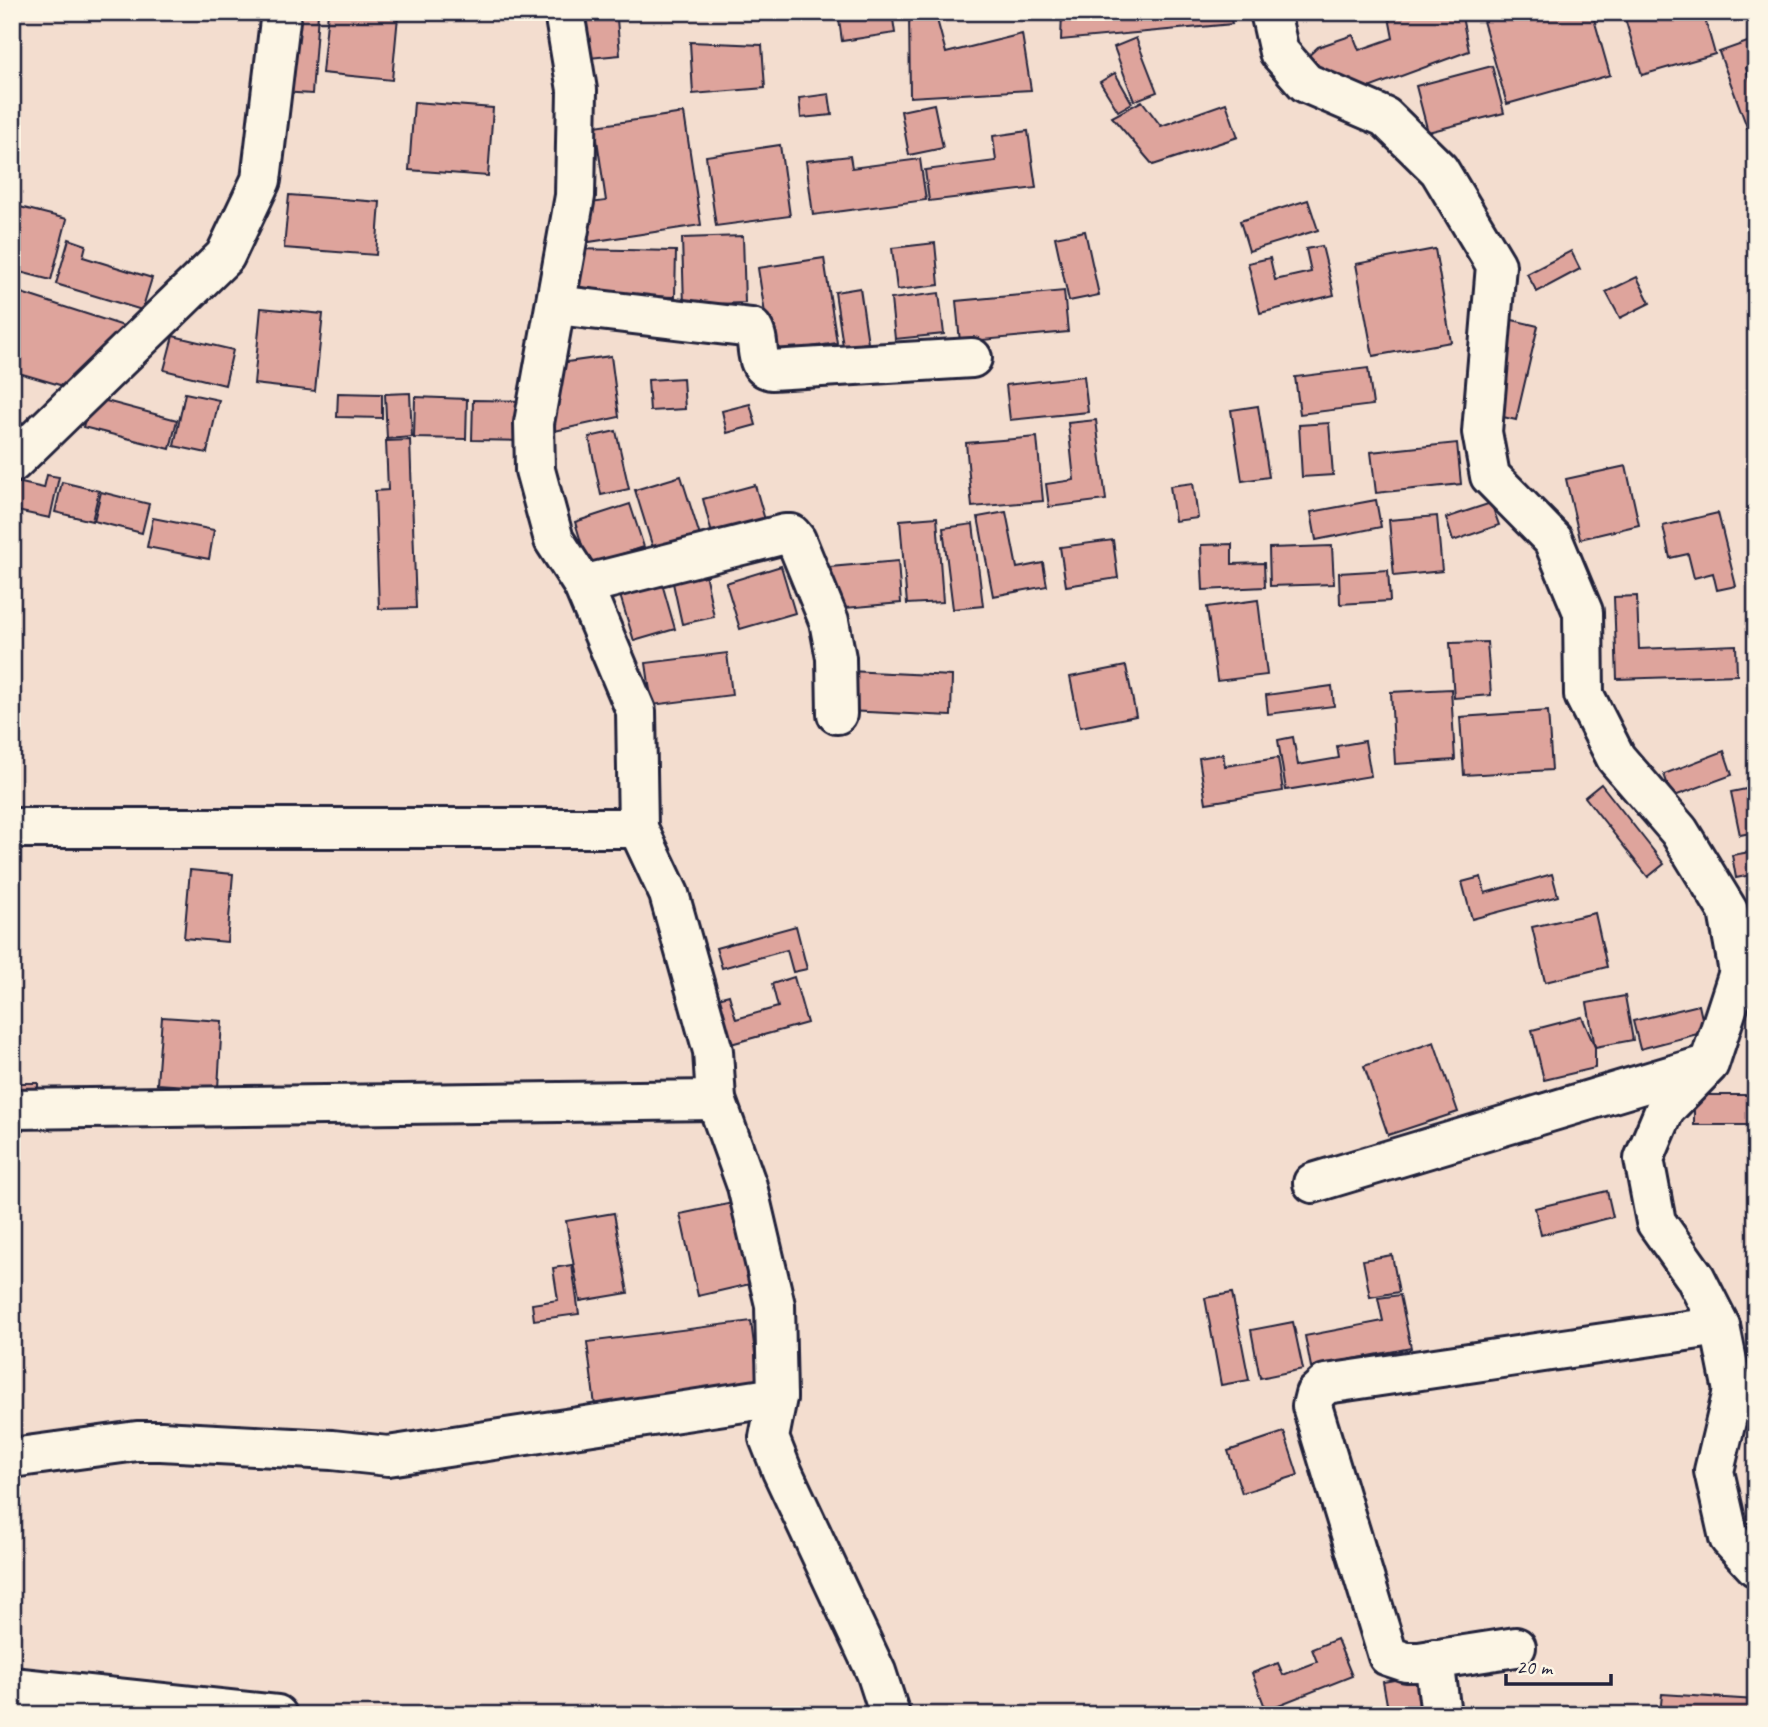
<svg xmlns="http://www.w3.org/2000/svg" width="1768" height="1727" viewBox="0 0 1768 1727" font-family="Caveat,sans-serif">
	<rect width="100%" height="100%" fill="#f3ddcf"/>
	<filter id="ink" filterUnits="userSpaceOnUse"><feTurbulence type="fractalNoise" baseFrequency=".0143" numOctaves="2"/><feDisplacementMap in="SourceGraphic" scale="14" xChannelSelector="R" yChannelSelector="G"/><feConvolveMatrix kernelMatrix="1 2 1 2 8 2 1 2 1" color-interpolation-filters="sRGB"/></filter>
	<g filter="url(#ink)">
		<g fill="#dea49c" stroke="#22223b" stroke-width="2">
			<path d="M299 12 318 14 312 94 281 92Z"/>
			<path d="M328 12 398 16 392 80 322 73Z"/>
			<path d="M428 12H523V15L429 20Z"/>
			<path d="M584 12H676L617 19 620 55 589 58Z"/>
			<path d="M838 12H892L895 33 842 41Z"/>
			<path d="M909 12H935L946 53 1022 34 1031 90 910 97Z"/>
			<path d="M1062 12H1229L1232 24 1061 40Z"/>
			<path d="M1388 12H1461L1469 51 1358 92 1305 59 1318 47 1353 35 1359 50 1393 38Z"/>
			<path d="M1513 12H1592L1610 75 1507 104 1483 21Z"/>
			<path d="M1623 12H1703L1715 54 1642 75Z"/>
			<path d="M1136 38 1157 92 1134 101 1114 47Z"/>
			<path d="M1756 39V64L1746 68 1756 96V151L1719 52Z"/>
			<path d="M690 42 762 45 765 88 693 94Z"/>
			<path d="M1492 66 1504 113 1428 132 1416 86Z"/>
			<path d="M1115 73 1132 103 1118 111 1100 82Z"/>
			<path d="M829 94 832 115 801 118 799 98Z"/>
			<path d="M1142 101 1161 126 1226 103 1238 137 1153 165 1112 117Z"/>
			<path d="M414 102 493 108 488 176 409 170Z"/>
			<path d="M934 104 943 148 909 155 901 111Z"/>
			<path d="M684 113 701 225 589 242 583 204 606 201 595 126Z"/>
			<path d="M1028 131 1036 188 929 201 925 170 996 161 993 136Z"/>
			<path d="M780 145 790 216 716 226 706 156Z"/>
			<path d="M850 156 852 168 920 159 926 200 813 215 806 161Z"/>
			<path d="M289 195 380 202 376 255 284 248Z"/>
			<path d="M1308 200 1318 230 1249 251 1240 221Z"/>
			<path d="M12 205 67 219 51 280 12 270Z"/>
			<path d="M1085 231 1099 295 1069 301 1055 237Z"/>
			<path d="M743 236 745 303 684 305 682 238Z"/>
			<path d="M69 239 86 245 83 257 152 278 142 310 56 284Z"/>
			<path d="M935 243 939 285 897 290 892 248Z"/>
			<path d="M1322 246 1334 295 1260 313 1248 263 1270 258 1275 280 1311 272 1306 249Z"/>
			<path d="M571 249 676 251 675 297 570 294Z"/>
			<path d="M1435 249 1451 342 1373 356 1356 264Z"/>
			<path d="M1571 251 1580 269 1537 292 1527 274Z"/>
			<path d="M824 258 837 343 771 353 758 268Z"/>
			<path d="M1637 277 1650 303 1620 318 1606 292Z"/>
			<path d="M860 288 868 343 843 346 835 292Z"/>
			<path d="M12 290 130 328 77 390 12 371Z"/>
			<path d="M1064 291 1068 332 960 342 956 301Z"/>
			<path d="M939 293 944 334 895 339 891 299Z"/>
			<path d="M261 308 323 314 315 391 254 384Z"/>
			<path d="M1508 319 1538 326 1516 420 1486 413Z"/>
			<path d="M173 336 233 350 225 385 164 370Z"/>
			<path d="M611 356 619 417 550 432 560 363Z"/>
			<path d="M1368 368 1373 405 1300 414 1295 377Z"/>
			<path d="M1084 376 1088 412 1010 420 1006 385Z"/>
			<path d="M683 378 685 409 650 411 648 380Z"/>
			<path d="M185 393 219 400 207 453 174 446Z"/>
			<path d="M338 393 382 394V418L337 417Z"/>
			<path d="M410 393 412 437 387 439 385 394Z"/>
			<path d="M91 397 177 420 170 449 83 427Z"/>
			<path d="M415 397 467 399 466 439 414 438Z"/>
			<path d="M473 400 527 401 526 441 472 440Z"/>
			<path d="M750 404 756 425 727 433 722 411Z"/>
			<path d="M1258 406 1269 477 1242 481 1231 410Z"/>
			<path d="M1096 420 1106 500 1049 507 1046 484 1074 480 1068 423Z"/>
			<path d="M1329 423 1333 475 1302 477 1299 425Z"/>
			<path d="M616 431 629 489 601 495 589 437Z"/>
			<path d="M1037 437 1043 501 972 507 966 443Z"/>
			<path d="M410 440 416 608 379 609 375 491 388 490 386 441Z"/>
			<path d="M1457 443 1461 484 1376 493 1371 452Z"/>
			<path d="M1626 466 1639 525 1580 539 1566 479Z"/>
			<path d="M47 475 59 477 50 518 12 510V481L44 488Z"/>
			<path d="M681 476 700 536 654 551 635 490Z"/>
			<path d="M62 482 99 491 92 521 55 512Z"/>
			<path d="M1193 483 1198 518 1175 521 1170 486Z"/>
			<path d="M755 485 765 520 712 534 703 499Z"/>
			<path d="M101 492 149 504 142 533 94 521Z"/>
			<path d="M1376 500 1381 527 1316 540 1311 512Z"/>
			<path d="M1491 503 1499 525 1453 541 1446 518Z"/>
			<path d="M630 504 644 547 588 565 575 522Z"/>
			<path d="M1006 512 1017 568 1043 563 1047 586 993 596 978 517Z"/>
			<path d="M1718 513 1736 586 1717 590 1713 573 1694 578 1688 554 1670 558 1663 526Z"/>
			<path d="M1437 516 1442 571 1394 576 1389 520Z"/>
			<path d="M937 517 943 602 907 604 900 520Z"/>
			<path d="M153 518 214 530 209 559 147 547Z"/>
			<path d="M973 524 983 606 953 609 943 528Z"/>
			<path d="M1113 540 1118 578 1066 586 1060 547Z"/>
			<path d="M1232 544V564L1264 563 1265 587 1203 590 1201 545Z"/>
			<path d="M1332 546 1334 584 1270 586 1269 548Z"/>
			<path d="M898 561 901 603 834 609 830 567Z"/>
			<path d="M781 566 795 613 740 629 726 583Z"/>
			<path d="M704 568 714 617 682 624 671 574Z"/>
			<path d="M1388 570 1390 601 1340 604 1339 573Z"/>
			<path d="M661 580 675 629 634 641 619 592Z"/>
			<path d="M1637 596 1639 649 1736 645 1737 675 1617 679 1614 597Z"/>
			<path d="M1258 600 1267 675 1217 681 1207 607Z"/>
			<path d="M1487 642 1491 695 1454 698 1450 643Z"/>
			<path d="M727 653 732 695 652 705 646 663Z"/>
			<path d="M1126 666 1136 716 1080 727 1070 677Z"/>
			<path d="M848 671 952 676 951 716 847 711Z"/>
			<path d="M1332 686 1334 706 1268 714 1266 695Z"/>
			<path d="M1451 689 1455 760 1395 764 1391 692Z"/>
			<path d="M1548 711 1552 770 1464 775 1460 717Z"/>
			<path d="M1293 737 1298 765 1339 758 1337 746 1365 741 1371 776 1286 790 1278 740Z"/>
			<path d="M1724 751 1732 775 1672 797 1664 774Z"/>
			<path d="M1223 754 1225 766 1278 758 1283 791 1206 803 1199 758Z"/>
			<path d="M1601 784 1664 864 1648 877 1585 797Z"/>
			<path d="M1756 787V832L1740 835 1731 792Z"/>
			<path d="M1756 851V874L1736 878 1732 855Z"/>
			<path d="M190 870 233 874 227 942 184 938Z"/>
			<path d="M1552 874 1558 896 1472 919 1462 882 1481 877 1485 893Z"/>
			<path d="M1595 913 1607 967 1545 982 1532 927Z"/>
			<path d="M796 926 807 969 793 972 787 950 722 968 716 948Z"/>
			<path d="M794 977 807 1023 720 1047 707 1001 729 995 736 1019 778 1007 772 984Z"/>
			<path d="M1625 996 1633 1040 1595 1047 1587 1003Z"/>
			<path d="M1699 1005 1705 1032 1640 1049 1633 1021Z"/>
			<path d="M162 1017 222 1021 218 1088 157 1084Z"/>
			<path d="M1582 1017 1595 1047V1068L1544 1080 1532 1030Z"/>
			<path d="M1434 1042 1458 1112 1388 1135 1364 1066Z"/>
			<rect x="12" y="1083" width="26" height="17"/>
			<rect x="1694" y="1095" width="62" height="30"/>
			<path d="M1607 1191 1613 1217 1541 1235 1535 1208Z"/>
			<path d="M733 1203 750 1284 698 1296 680 1214Z"/>
			<path d="M614 1213 628 1293 580 1301 566 1221Z"/>
			<path d="M1392 1255 1399 1292 1370 1297 1363 1260Z"/>
			<path d="M572 1265 579 1314 534 1320 532 1304 558 1300 553 1268Z"/>
			<path d="M1232 1293 1249 1380 1221 1385 1205 1298Z"/>
			<path d="M1400 1295 1411 1348 1311 1367 1305 1336 1383 1321 1378 1298Z"/>
			<path d="M751 1321 759 1386 595 1406 587 1342Z"/>
			<path d="M1293 1322 1303 1369 1260 1378 1251 1330Z"/>
			<path d="M1284 1432 1298 1475 1242 1493 1228 1451Z"/>
			<path d="M1337 1639 1352 1676 1266 1710 1252 1673 1278 1663 1283 1675 1317 1662 1312 1649Z"/>
			<path d="M1417 1676 1425 1715H1389L1383 1682Z"/>
			<path d="M1662 1694 1756 1700V1715H1660Z"/>
			<path d="M1486 1707 1487 1715H1456V1710Z"/>
		</g>
		<g fill="none" stroke-linecap="round" stroke-linejoin="round">
			<defs>
				<g id="minor">
					<path d="M564 12 577 90 575 196 534 423 535 470 554 540 583 585 636 711 638 828 669 894 713 1051 716 1100 747 1186 775 1305 777 1397 769 1438 782 1471 876 1672 890 1715"/>
					<path d="M1270 12 1279 52 1306 83 1385 117 1439 170 1496 265 1482 432 1490 476 1553 540 1583 612 1584 695 1616 758 1679 831 1728 911 1739 972 1709 1064 1665 1109 1644 1159 1656 1222 1695 1277 1720 1326 1733 1391 1714 1471 1729 1538 1756 1567"/>
					<path d="M556 305 752 328C762 341 752 366 771 370L972 358"/>
					<path d="M12 463 225 256 261 180 281 12"/>
					<path d="M583 585 785 534H791L796 540 829 621 836 658 837 714"/>
					<path d="M12 828H638"/>
					<path d="M12 1109 716 1100"/>
					<path d="M1313 1183 1706 1065"/>
					<path d="M12 1458 137 1441H161L332 1450 388 1456 777 1397"/>
					<path d="M1516 1647 1419 1662H1406L1388 1656 1312 1406 1315 1394 1326 1384 1720 1326"/>
					<path d="M1434 1659 1441 1715"/>
					<path d="M12 1687 277 1715"/>
				</g>
			</defs>
			<use href="#minor" stroke="#22223b" stroke-width="44"/>
			<use href="#minor" stroke="#fcf5e5" stroke-width="38"/>
		</g>
	</g>
	<rect width="1768" height="1727" fill="none" stroke="#fcf5e5" stroke-width="42"/>
	<rect x="21" y="21" width="1726" height="1685" fill="none" stroke="#22223b" stroke-width="2.5" filter="url(#ink)"/>
	<path d="M1506 1674v10h105v-10" fill="none" stroke="#22223b" stroke-width="3.5"/>
	<text x="1516" y="1674" font-size="21" fill="#22223b" stroke="#fcf5e5" stroke-width="5" paint-order="stroke">20 m</text>
</svg>
